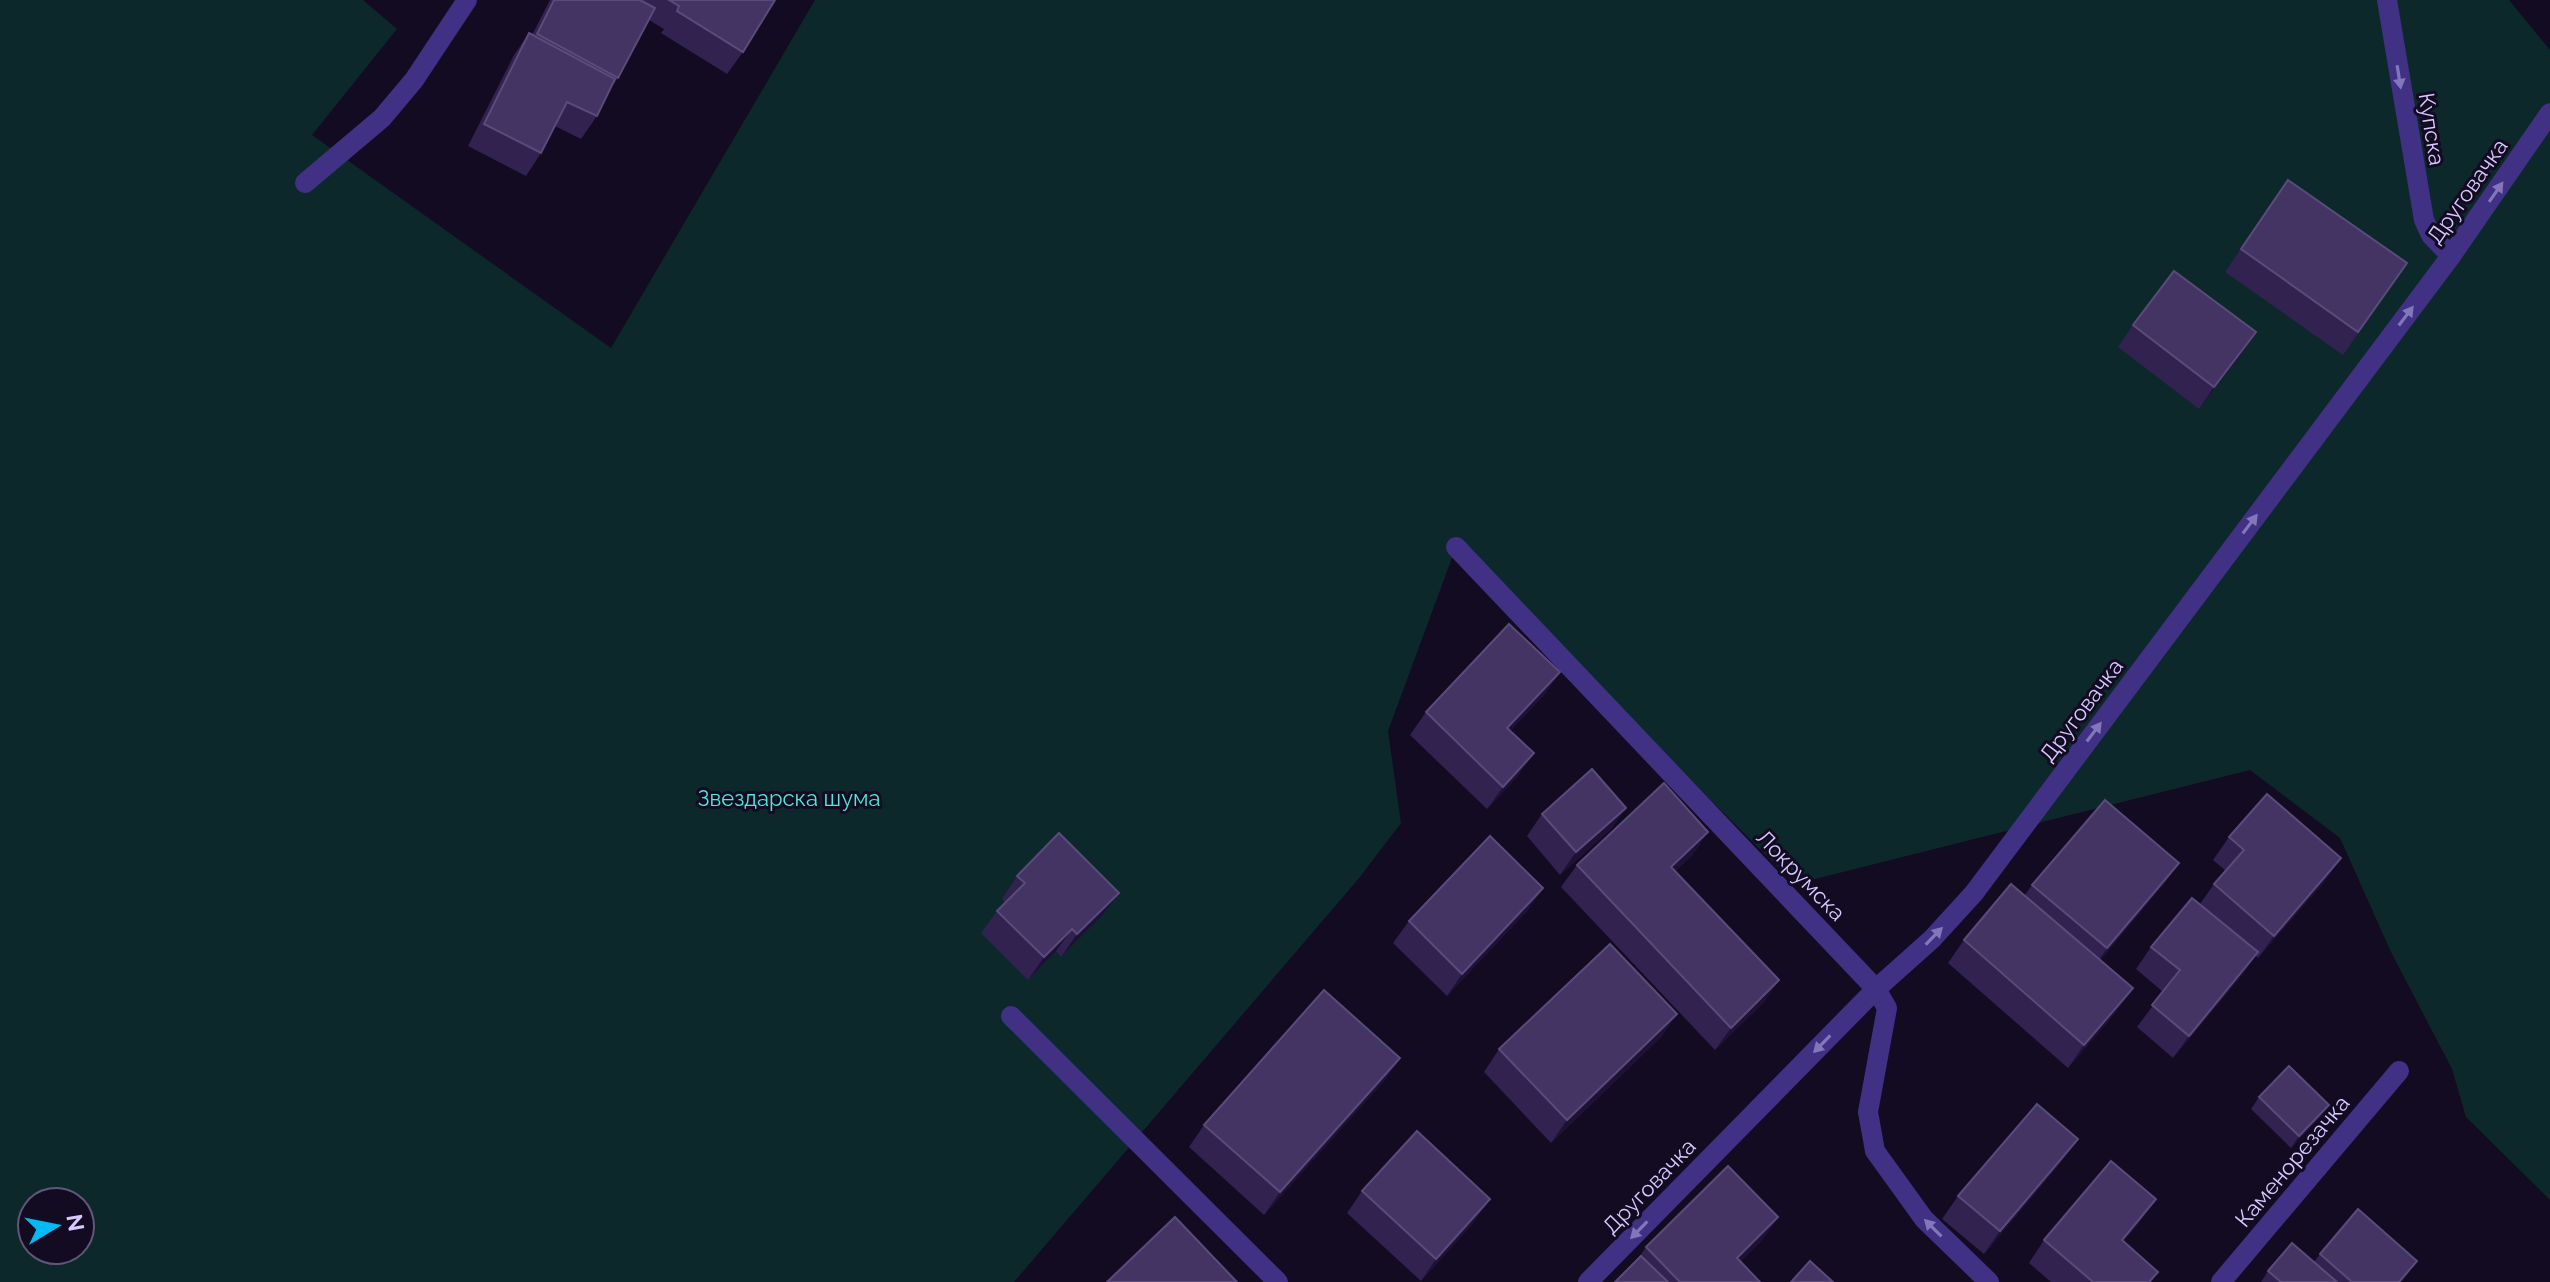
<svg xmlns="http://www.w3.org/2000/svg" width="2550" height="1282" viewBox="0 0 2550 1282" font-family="Raleway,sans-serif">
	<rect width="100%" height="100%" fill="#120b21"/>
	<path fill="#0d282b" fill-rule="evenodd" d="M0 0H363L397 29 312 135 611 348 815 0H2509L2550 50V1200L2466 1117 2452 1069 2391 952 2340 838 2250 770 1795 884 1456 547 1388 731 1401 823 1360 877 1014 1282H0ZM32 1202H80V1250H32Z"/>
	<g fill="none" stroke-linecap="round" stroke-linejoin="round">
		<g stroke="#403184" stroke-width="20">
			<path d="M2387 0 2424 220 2431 235 2451 256"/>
			<path d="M305 183 382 118 414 80 467 0"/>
			<path d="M1456 547 1876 989 1887 1008 1868 1112 1875 1151 1924 1219 1989 1282"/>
			<path d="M1011 1016 1278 1282"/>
			<path d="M1588 1282 1876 989 1932 939 1974 893 2451 256 2550 113"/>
			<path d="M2221 1282 2399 1071"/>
		</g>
	</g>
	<g fill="#322250">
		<path d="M550 0H775L743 52 727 74 661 33 664 29 649 20 618 78 611 88 597 116 581 139 555 126 541 153 526 176 468 146 514 55 529 33 532 35Z"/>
		<path d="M2288 180 2407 263 2343 355 2225 272Z"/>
		<path d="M2133 325 2241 355 2199 409 2118 347Z"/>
		<path d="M1560 672 1544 695 1510 731 1518 776 1487 809 1410 735 1426 712Z"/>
		<path d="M1626 808 1610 830 1560 875 1527 836 1542 814Z"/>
		<path d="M1708 832 1693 854 1675 871 1779 980 1763 1003 1715 1050 1561 887 1577 865Z"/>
		<path d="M2229 837 2325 881 2258 958 2255 955 2242 975 2173 1058 2137 1027 2163 992 2136 969 2151 947 2200 904 2214 884 2226 871 2213 860Z"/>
		<path d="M2179 863 2163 885 2100 960 2117 1011 2068 1068 1948 963 1964 940 2025 895 2032 885Z"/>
		<path d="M1017 876 1119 893 1103 915 1061 957 1056 951 1028 980 981 933 997 911 1005 902 1002 899Z"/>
		<path d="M1543 888 1527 911 1447 996 1393 943 1409 921Z"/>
		<path d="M1677 1014 1661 1037 1551 1143 1484 1072 1499 1049Z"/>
		<path d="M1400 1058 1384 1081 1264 1215 1189 1147 1204 1125Z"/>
		<path d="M2259 1097 2329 1105 2320 1117 2291 1148 2251 1109Z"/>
		<path d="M2062 1161 1984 1254 1942 1219 1958 1196Z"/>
		<path d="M1362 1191 1474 1222 1421 1281 1347 1213Z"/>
		<path d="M1778 1217 1763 1239 1740 1262 1760 1282H1615L1638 1259 1646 1247Z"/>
		<path d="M2140 1222 2123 1241 2158 1272 2151 1282H2051L2029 1263 2044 1240Z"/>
		<path d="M2320 1254 2402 1282H2261L2268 1271 2314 1262Z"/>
	</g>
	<g fill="#1d1135">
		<path d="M2256 332 2241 355 2199 409 2214 387Z"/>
		<path d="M1560 672 1544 695 1491 751 1507 728Z"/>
		<path d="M1534 753 1518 776 1487 809 1503 787Z"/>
		<path d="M1626 808 1610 830 1560 875 1576 852Z"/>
		<path d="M1708 832 1693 854 1655 889 1671 867Z"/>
		<path d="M2341 858 2325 881 2258 958 2274 936Z"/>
		<path d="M2179 863 2163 885 2092 971 2107 948Z"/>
		<path d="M1543 888 1527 911 1447 996 1462 974Z"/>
		<path d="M1119 893 1103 915 1061 957 1077 934Z"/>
		<path d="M1072 929 1056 951 1028 980 1044 957Z"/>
		<path d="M2258 952 2242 975 2173 1058 2189 1036Z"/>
		<path d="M1779 980 1763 1003 1715 1050 1731 1028Z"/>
		<path d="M2133 988 2117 1011 2068 1068 2084 1045Z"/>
		<path d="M1677 1014 1661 1037 1551 1143 1567 1120Z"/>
		<path d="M1400 1058 1384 1081 1264 1215 1280 1192Z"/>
		<path d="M2329 1105 2320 1117 2291 1148 2299 1136Z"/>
		<path d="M2078 1139 2062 1161 1984 1254 2000 1231Z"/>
		<path d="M1490 1199 1474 1222 1421 1281 1436 1259Z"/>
		<path d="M2156 1199 2140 1222 2106 1262 2122 1240Z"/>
		<path d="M1778 1217 1763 1239 1722 1281 1737 1258Z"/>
		<path d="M2417 1261 2402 1282H2399Z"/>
	</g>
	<g fill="#433463" stroke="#5b4b7b" stroke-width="2">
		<path d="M554 0H640L655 8 618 78 537 34Z"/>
		<path d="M669 0H775L743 52 677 11 679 6Z"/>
		<path d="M529 33 615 79 597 116 567 102 541 153 484 124Z"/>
		<path d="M2288 180 2407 263 2358 332 2241 249Z"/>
		<path d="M2174 271 2256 332 2214 387 2133 325Z"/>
		<path d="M1509 624 1560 672 1507 728 1534 753 1503 787 1426 712Z"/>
		<path d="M1592 769 1626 808 1576 852 1542 814Z"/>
		<path d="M1664 783 1708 832 1671 867 1779 980 1731 1028 1577 865Z"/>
		<path d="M2267 794 2341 858 2274 936 2214 884 2244 850 2229 837Z"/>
		<path d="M2105 800 2179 863 2107 948 2032 885Z"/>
		<path d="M1059 833 1119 893 1077 934 1072 929 1044 957 997 911 1025 883 1017 876Z"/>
		<path d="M1490 836 1543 888 1462 974 1409 921Z"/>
		<path d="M2011 884 2133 988 2084 1045 1964 940Z"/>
		<path d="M2192 898 2258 952 2189 1036 2152 1005 2180 970 2151 947Z"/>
		<path d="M1610 944 1677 1014 1567 1120 1499 1049Z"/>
		<path d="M1324 990 1400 1058 1280 1192 1204 1125Z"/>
		<path d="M2289 1066 2329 1105 2299 1136 2259 1097Z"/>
		<path d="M2037 1104 2078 1139 2000 1231 1958 1196Z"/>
		<path d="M1417 1131 1490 1199 1436 1259 1362 1191Z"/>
		<path d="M2111 1161 2156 1199 2122 1240 2158 1272 2149 1282H2093L2044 1240Z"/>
		<path d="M1728 1166 1778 1217 1737 1258 1760 1282H1680L1646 1247Z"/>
		<path d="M2358 1209 2417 1261 2399 1282H2352L2320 1254Z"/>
		<path d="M1175 1217 1237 1282H1107Z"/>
		<path d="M2292 1243 2337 1282H2281L2268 1271Z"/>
		<path d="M1641 1256 1668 1282H1615Z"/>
		<path d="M1810 1261 1833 1282H1791Z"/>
	</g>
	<defs><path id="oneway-solid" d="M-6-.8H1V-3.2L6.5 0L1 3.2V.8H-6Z" transform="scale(2)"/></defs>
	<g fill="#8476bb">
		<use href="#oneway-solid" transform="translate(2399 77) rotate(81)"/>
		<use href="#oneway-solid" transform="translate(2496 192) rotate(-55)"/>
		<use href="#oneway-solid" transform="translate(2406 316) rotate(-53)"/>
		<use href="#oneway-solid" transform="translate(2250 524) rotate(-53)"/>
		<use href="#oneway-solid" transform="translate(2094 732) rotate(-53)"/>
		<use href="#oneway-solid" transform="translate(1934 936) rotate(-46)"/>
		<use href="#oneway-solid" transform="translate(1822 1044) rotate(134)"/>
		<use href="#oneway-solid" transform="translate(1933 1228) rotate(-135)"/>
		<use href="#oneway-solid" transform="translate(1639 1230) rotate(134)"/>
	</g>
	<g text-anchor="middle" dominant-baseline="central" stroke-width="6" stroke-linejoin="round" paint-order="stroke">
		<g font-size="22" fill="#d8caff" stroke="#120b21">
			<text transform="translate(2432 129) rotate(81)">Купска</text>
			<text transform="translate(2467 191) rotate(-55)">Друговачка</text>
			<text transform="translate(2081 710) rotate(-53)">Друговачка</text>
			<text transform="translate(1801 875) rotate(46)">Локрумска</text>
			<text transform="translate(2292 1161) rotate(-50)">Каменорезачка</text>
			<text transform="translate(1649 1186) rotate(-46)">Друговачка</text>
		</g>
		<g font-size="22" fill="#4beada" stroke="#120b21">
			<text x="789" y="798">Звездарска шума</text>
		</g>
	</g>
	<g transform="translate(56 1226) rotate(80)"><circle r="38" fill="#120b21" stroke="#61577a" stroke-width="2"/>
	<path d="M0-6L14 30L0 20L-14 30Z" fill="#00b9f5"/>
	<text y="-12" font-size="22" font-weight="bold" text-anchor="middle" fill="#d8caff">N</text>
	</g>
</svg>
